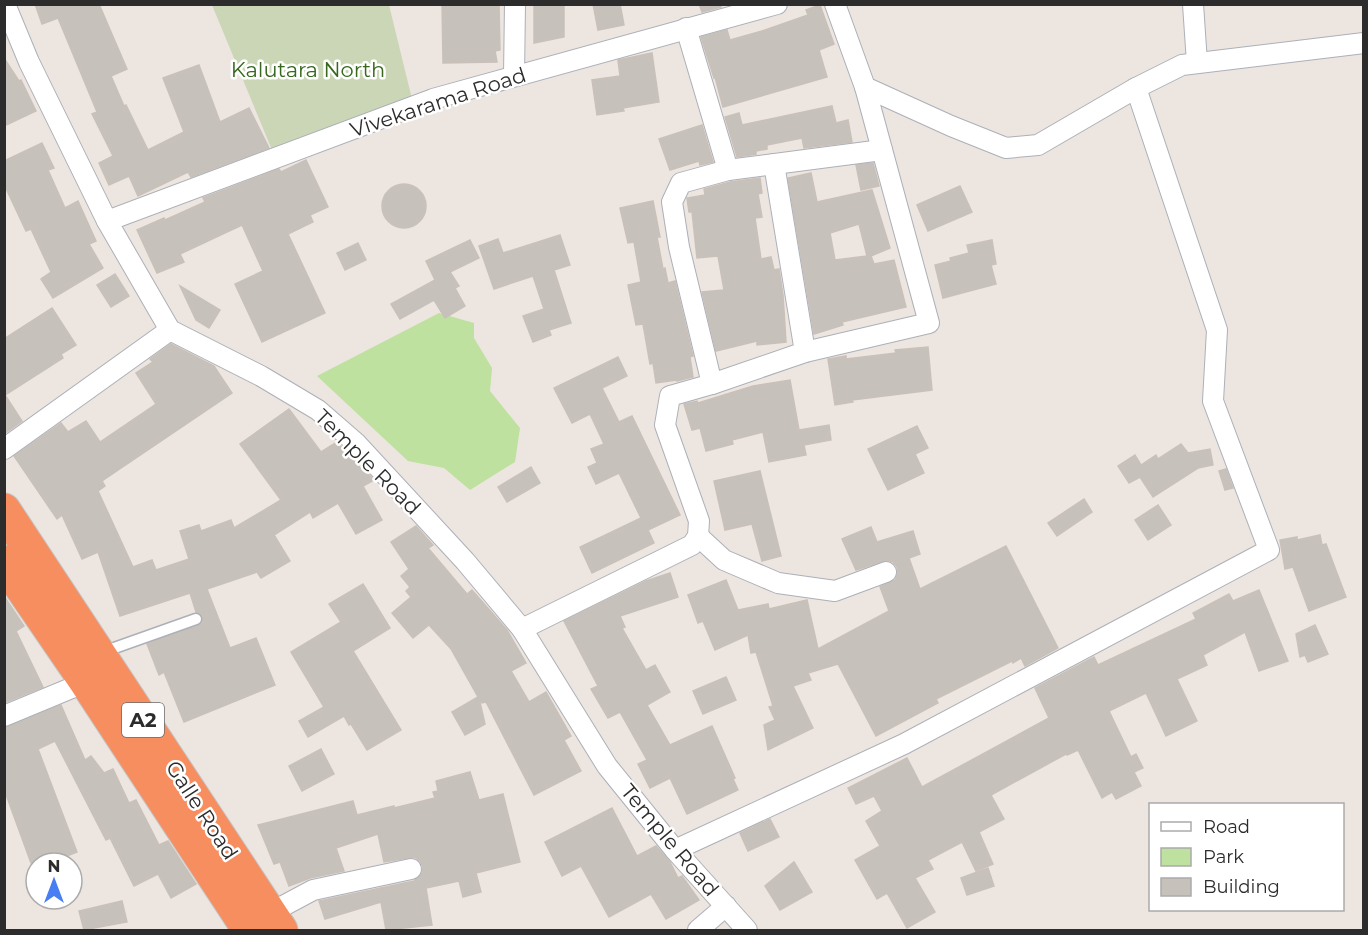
<svg xmlns="http://www.w3.org/2000/svg" width="1368" height="935" viewBox="0 0 1368 935" font-family="Montserrat,sans-serif">
	<rect width="100%" height="100%" fill="#ede5e0"/>
	<path fill="#bee19f" d="M439 313 474 323V338L492 368 490 391 520 428 515 462 470 490 444 468 408 461 317 376Z"/>
	<path fill="#cbd6b7" d="M212 5H389L412 99 272 150Z"/>
	<g fill="#c6c1bb" stroke="#c9c1b9" stroke-width="1.5" fill-rule="evenodd">
		<path d="M35 4H99L127 69 111 76 124 106 126 105 148 150 184 132 163 78 199 65 220 122 249 108 269 148 191 177 188 172 138 196 129 176 109 185 99 163 113 156 92 114 97 112 58 18 42 24Z"/>
		<path d="M442 4H499L500 50 495 51 497 62 443 63Z"/>
		<path d="M534 4H564V37L534 43Z"/>
		<path d="M593 4H620L624 25 598 30Z"/>
		<path d="M699 4H720L721 7 702 12Z"/>
		<path d="M820 5 834 44 819 50 827 77 723 107 715 77 714 78 701 37 727 30 730 40 762 31 808 15 806 10Z"/>
		<path d="M652 53 659 102 623 108 624 111 597 115 592 80 620 76 618 60Z"/>
		<path d="M4 58 19 81 21 80 36 111 4 126Z"/>
		<path d="M832 106 836 123 848 120 852 142 804 148 802 138 767 145V149L756 151V154L737 157 725 117 739 113 742 125Z"/>
		<path d="M702 125 713 162 700 165 699 161 670 170 659 139Z"/>
		<path d="M42 143 54 168 48 170 65 208 78 201 96 241 89 244 103 268 53 298 41 279 51 272 31 229 26 231 4 184V161Z"/>
		<path d="M306 160 328 207 310 215 313 222 288 234 325 313 262 342 235 284 263 271 242 225 180 254 184 262 157 273 137 230 164 218 165 220 205 202 203 198 279 169 281 172Z"/>
		<path d="M873 163 879 186 861 190 856 165Z"/>
		<path d="M811 173 817 202 872 190 890 248 871 256 874 264 894 260 906 307 842 322 843 325 814 334 788 178ZM859 224 867 256 835 260 830 233Z"/>
		<path d="M760 178 762 193 758 194 762 217 755 218 761 259 771 257 774 270 779 269 783 295 786 342 757 345V341L716 351 702 292 724 290 718 256 697 258 692 212H689L687 198 705 195 704 189 730 182Z"/>
		<circle cx="404" cy="206" r="22"/>
		<path d="M960 186 972 212 928 231 917 205Z"/>
		<path d="M653 201 660 237H657L663 269 665 268 668 283 675 281 693 356 690 357 693 377 677 381V380L656 383 653 363 650 364 643 324 636 325 628 285 641 282 634 242 628 243 620 208Z"/>
		<path d="M560 235 570 265 554 270 571 323 549 330 551 335 533 342 523 316 544 309 533 276 494 289 479 246 498 239 503 253Z"/>
		<path d="M470 240 479 258 450 272 459 286 455 288 465 306 445 318 434 300 400 319 391 304 435 280 426 261Z"/>
		<path d="M992 240 996 264 991 265 996 284 943 298 935 265 951 261 950 258 969 253 967 245Z"/>
		<path d="M358 243 366 260 345 270 337 253Z"/>
		<path d="M115 274 129 296 111 307 97 285Z"/>
		<path d="M180 286 220 310 209 328 196 320Z"/>
		<path d="M52 308 76 345 61 354 63 358 5 395 22 421 4 434V339Z"/>
		<path d="M171 344 214 366 232 393 102 481 105 486 98 491 133 567 152 560 156 570 189 559 180 531 199 525 201 531 231 520 234 528 281 500 240 444 289 409 321 452 337 442 374 480 363 486 382 520 356 534 338 503 313 518 310 512 274 535 290 561 261 578 257 572 207 589 230 648 256 638 275 685 184 722 164 672 159 675 147 644 202 623 203 616 196 612 190 593 120 616 98 552 82 559 62 515 57 519 14 456 61 423 68 432 86 421 100 442 156 404 136 373 153 362 150 359Z"/>
		<path d="M928 347 932 390 852 400 853 402 835 405 828 359 846 356V359L896 353 895 350Z"/>
		<path d="M618 357 627 376 602 388 619 422 632 416 680 515 648 530 654 543 592 573 580 547 641 518 619 473 596 484 588 467 597 463 591 449 604 444 590 414 572 423 554 388Z"/>
		<path d="M790 380 799 430 829 425 831 440 804 445 806 455 769 462 763 432 732 440 733 444 706 451 700 428 692 430 684 404 697 401 698 403 753 386Z"/>
		<path d="M917 426 928 448 915 454 924 473 888 490 868 449Z"/>
		<path d="M1181 444 1188 453 1210 449 1213 465 1198 468 1153 497 1140 477 1129 483 1118 466 1135 455 1141 465 1156 455 1158 459Z"/>
		<path d="M531 467 540 483 507 502 498 487Z"/>
		<path d="M1226 469 1233 488 1225 490 1219 471Z"/>
		<path d="M760 471 781 556 762 561 752 524 725 530 714 481Z"/>
		<path d="M1084 499 1092 512 1057 536 1048 523Z"/>
		<path d="M1158 505 1171 525 1148 540 1135 520Z"/>
		<path d="M416 526 433 545 428 548 467 594 472 590 507 630 526 663 511 671 529 702 546 692 571 736 564 740 581 771 534 795 486 702 482 703 479 698 485 724 465 735 452 712 478 697 451 649 429 625 413 638 392 613 411 597 406 591 410 587 401 576 409 569 391 542Z"/>
		<path d="M871 527 877 542 913 531 920 554 909 558 920 589 1006 546 1058 648 1025 666 1021 658 1013 663 1012 661 936 699 938 703 876 736 838 664 808 673 811 680 793 686 813 728 768 750 764 725 775 720 769 707 773 706 756 652 751 653 748 635 715 650 703 621 698 623 688 595 726 580 738 610 768 604 769 609 807 600 818 649 889 611 880 587 895 580 898 573 897 567 893 562 887 560 856 570 842 539Z"/>
		<path d="M1320 535 1322 545 1326 544 1346 597 1309 611 1293 567 1285 569 1280 540 1297 537V540Z"/>
		<path d="M670 573 678 597 620 616 625 627 622 628 646 670 655 665 670 692 647 705 670 745 712 726 735 778 733 779 738 790 687 814 670 778 650 788 638 764 647 760 620 712 608 718 591 689 598 686 564 621 646 581Z"/>
		<path d="M363 584 390 628 353 651 401 730 367 750 351 724 349 725 344 716 308 737 299 721 324 707 291 652 341 622 329 604Z"/>
		<path d="M1259 590 1288 661 1259 671 1245 632 1203 655 1207 665 1177 679 1197 721 1166 736 1146 693 1109 711 1131 757 1136 754 1143 768 1134 772 1141 786 1116 799 1112 792 1102 798 1078 750 1067 755 1066 754 991 795 1004 819 979 832 993 864 976 871 962 842 928 860 933 869 915 878 935 912 907 928 887 893 877 899 855 860 880 846 866 821 882 811 874 796 856 804 848 788 907 758 922 787 1049 718 1035 688 1094 657 1098 665 1196 619 1193 613 1229 594 1233 601Z"/>
		<path d="M4 596 24 626 16 631 43 687 4 703Z"/>
		<path d="M1315 625 1328 654 1308 662 1305 655 1300 657 1296 634Z"/>
		<path d="M726 677 736 700 703 714 693 691Z"/>
		<path d="M61 705 85 760 91 756 104 773 113 769 129 803 136 800 159 845 168 841 196 884 171 898 158 874 134 886 110 838 106 840 55 741 38 749 77 852 64 857 67 863H31L4 789V728Z"/>
		<path d="M321 749 334 774 302 791 289 766Z"/>
		<path d="M470 772 479 800 503 794 520 862 476 873 481 892 463 897 459 881 426 888 432 925 386 930 381 902 325 919 319 901 414 881 422 873 423 867 420 861 414 857 384 862 378 834 336 848 344 871 310 878 289 886 280 862 274 864 258 825 353 801 357 815 394 806V808L435 798 433 792 438 791 436 781Z"/>
		<path d="M612 808 637 856 656 846 670 862 678 878 682 876 699 900 666 919 651 894 609 917 581 866 562 876 545 842Z"/>
		<path d="M770 819 779 837 748 851 740 833Z"/>
		<path d="M794 862 812 892 780 910 765 886Z"/>
		<path d="M988 868 994 886 967 895 961 878Z"/>
		<path d="M122 901 127 922 84 930 79 911Z"/>
	</g>
	<g fill="none" stroke-linecap="round" stroke-linejoin="round">
		<defs>
			<path id="lane" d="M103 652 196 619"/>
			<g id="street">
				<path d="M5 4 29 62 107 221 170 330 261 376 318 410 356 443 465 561 522 629 607 766 675 850 747 930"/>
				<path d="M835 4 865 87 951 126 1006 148 1038 145 1136 88 1182 65 1364 43"/>
				<path d="M1193 4 1197 63"/>
				<path d="M686 28 728 170 681 183 672 202 679 247 712 384"/>
				<path d="M514 76 515 4"/>
				<path d="M774 164 805 352"/>
				<path d="M728 170 882 150"/>
				<path d="M107 221 433 99 777 4"/>
				<path d="M4 449 170 330"/>
				<path d="M698 536 724 560 778 583 835 591 886 572"/>
				<path d="M522 629 692 545 698 536 699 521 665 425 670 396 712 384 805 352 929 323 865 87"/>
				<path d="M4 716 86 682"/>
				<path d="M675 850 904 744 1269 550 1213 401 1217 330 1136 88"/>
				<path d="M270 913 313 890 411 869"/>
				<path d="M698 930 726 906"/>
			</g>
			<g id="highway">
				<path d="M4 510 281 930"/>
				<path d="M4 562 86 682 249 930"/>
			</g>
		</defs>
		<use href="#lane" stroke="#acb0b8" stroke-width="13"/>
		<use href="#street" stroke="#acb0b8" stroke-width="22"/>
		<use href="#highway" stroke="#c4c4c4" stroke-width="35"/>
		<use href="#lane" stroke="#fff" stroke-width="10"/>
		<use href="#street" stroke="#fff" stroke-width="20"/>
		<use href="#highway" stroke="#f78e60" stroke-width="33"/>
	</g>
	<g text-anchor="middle" dominant-baseline="central" stroke-width="5" stroke-linejoin="round" paint-order="stroke">
		<rect fill="#fff" stroke="#6b6b6b" stroke-width="1.5" x="122" y="703" width="42" height="34" rx="4.5"/>
		<g font-size="20" font-weight="bold" fill="#2c2c2c">
			<text x="143" y="720">A2</text>
		</g>
		<g font-size="21" fill="#37681e" stroke="#fff">
			<text x="308" y="69">Kalutara North</text>
		</g>
		<g font-size="21" fill="#2c2c2c" stroke="#fff">
			<text transform="translate(438 102) rotate(-18)">Vivekarama Road</text>
			<text transform="translate(368 462) rotate(45)">Temple Road</text>
			<text transform="translate(202 810) rotate(57)">Galle Road</text>
			<text transform="translate(670 840) rotate(50)">Temple Road</text>
		</g>
	</g>
	<rect width="1368" height="935" fill="none" stroke="#2c2c2c" stroke-width="12"/>
	<rect x="1149" y="803" width="195" height="108" fill="#ffffff" stroke="#ababab" stroke-width="1.5"/>
	<rect x="1161" y="822" width="30" height="9" fill="#ffffff" stroke="#ababab" stroke-width="1.5"/>
	<text x="1203" y="833" font-size="18" fill="#2c2c2c">Road</text>
	<rect x="1161" y="848" width="30" height="18" fill="#bee19f" stroke="#ababab" stroke-width="1.5"/>
	<text x="1203" y="863" font-size="18" fill="#2c2c2c">Park</text>
	<rect x="1161" y="878" width="30" height="18" fill="#c6c1bb" stroke="#ababab" stroke-width="1.5"/>
	<text x="1203" y="893" font-size="18" fill="#2c2c2c">Building</text>
	<g transform="translate(54 881)"><circle r="28" fill="#ffffff" stroke="#ababab" stroke-width="1.5"/>
	<path d="M0-4.5L10 22L0 15L-10 22Z" fill="#477ef2"/>
	<text y="-9" font-size="16" font-weight="bold" text-anchor="middle" fill="#2c2c2c">N</text>
	</g>
</svg>
